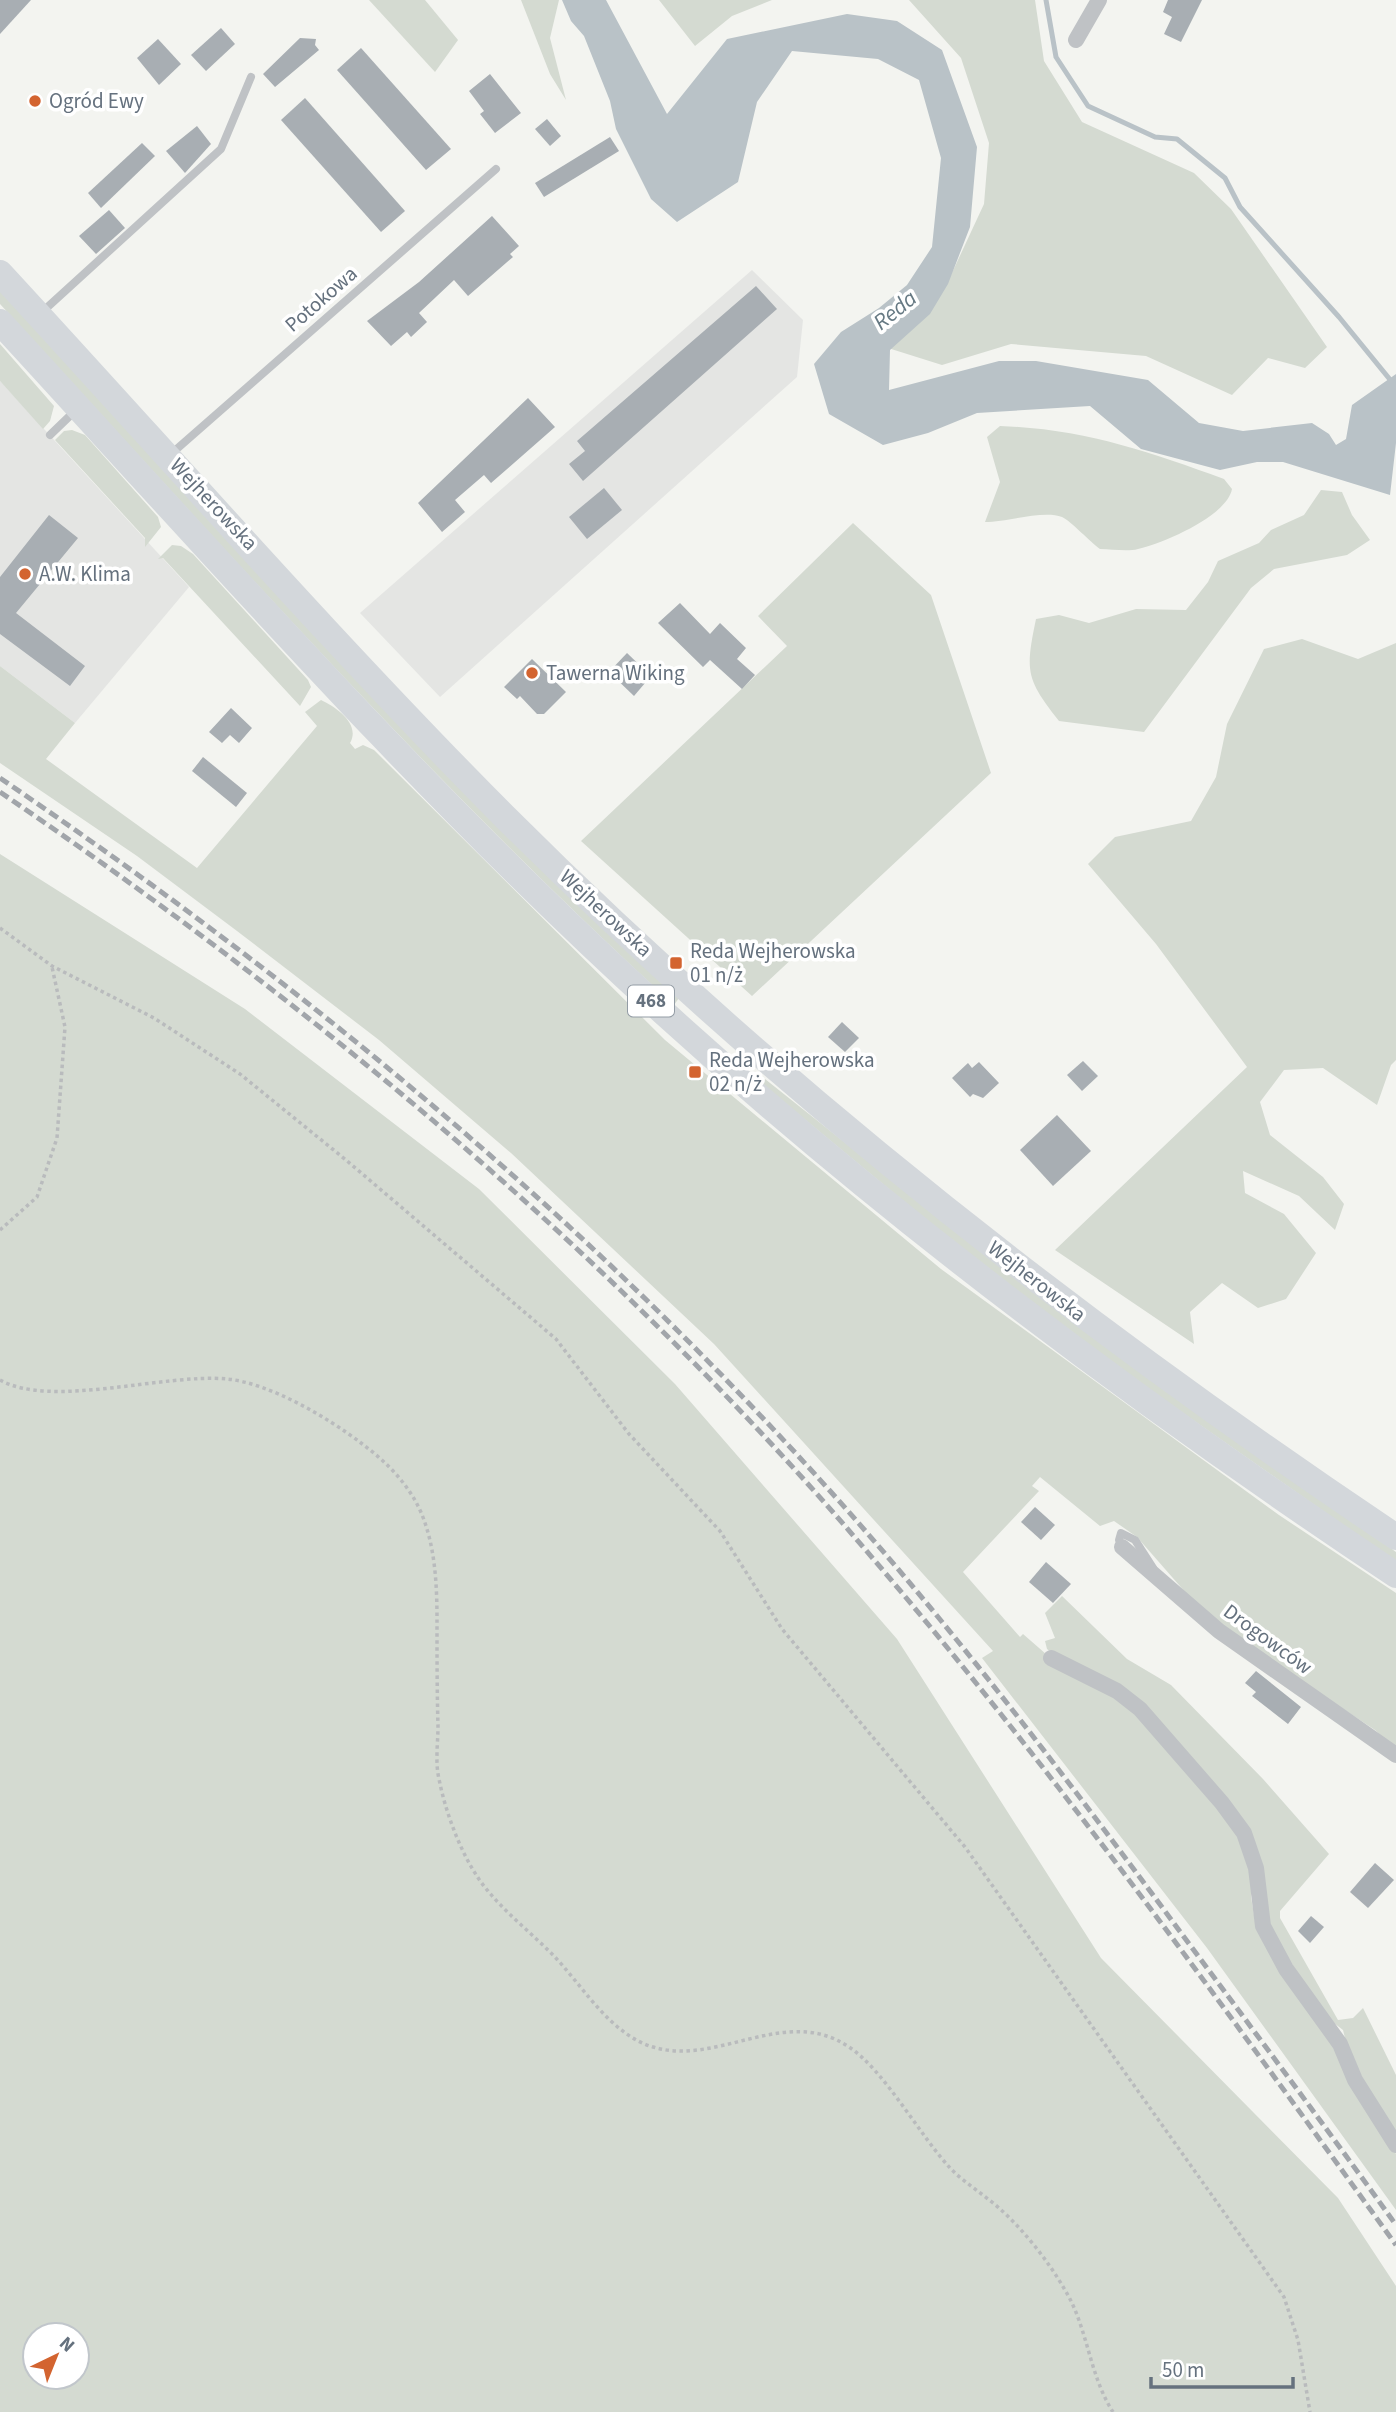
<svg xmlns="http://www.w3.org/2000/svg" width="1396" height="2412" viewBox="0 0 1396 2412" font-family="'Source Sans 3',sans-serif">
	<rect width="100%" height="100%" fill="#f3f4f0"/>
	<g fill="#e4e5e3">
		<path d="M752 270 803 320 797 377 440 697 360 613Z"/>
		<path d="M0 381 189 587 75 723 0 666Z"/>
	</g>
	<g fill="#d4dad1" fill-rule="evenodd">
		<path d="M369 0H425L458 40 435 72Z"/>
		<path d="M521 0H559L550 38 566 100 550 74Z"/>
		<path d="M659 0H772L732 16 695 46Z"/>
		<path d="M909 0H1035L1044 61 1082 122 1194 173 1231 209 1327 347 1305 368 1268 358 1232 395 1146 356 1011 344 942 365 888 348 951 275 984 204 989 143 961 58Z"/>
		<path d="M0 291 679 998 674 1005C434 786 219 542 0 304Z"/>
		<path d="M0 344 54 406 50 421 43 429 0 381Z"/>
		<path d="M1000 426C1083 429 1147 451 1224 479L1232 489C1227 516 1164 543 1138 549 1127 552 1112 549 1100 549 1090 542 1071 521 1062 517 1043 510 1007 522 985 522L1000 482 987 437Z"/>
		<path d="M72 430 85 435 158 517 161 527 145 547V538L55 440 64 431Z"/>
		<path d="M1321 490 1342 492 1352 515 1370 540 1347 555 1274 569 1251 588 1144 732 1059 721C1026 679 1025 672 1036 619L1059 615 1089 623 1136 609 1186 610 1208 582 1218 561 1259 543 1271 530 1304 515Z"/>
		<path d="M853 523 931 595 991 773 752 996 581 841 787 646 758 616Z"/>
		<path d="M172 545 181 546 193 554 308 680 311 687 300 706 163 558 158 559Z"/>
		<path d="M1302 639 1358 659 1396 643V1060L1391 1065 1377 1105 1323 1068 1284 1070 1260 1102 1270 1135 1323 1177 1344 1204 1335 1230 1299 1196 1243 1171 1245 1193 1284 1214 1316 1253 1286 1299 1258 1308 1222 1283 1190 1312 1194 1344 1055 1250 1247 1067 1156 944 1088 864 1115 837 1191 821 1216 777 1227 724 1264 649Z"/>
		<path d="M0 666 75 723 46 759 197 868 317 726 305 712 321 700C336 707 361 724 350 743L355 749 363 745 374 750 665 1040 941 1269 1279 1515 1396 1593V1750L1375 1730 1248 1646 1193 1601 1137 1537 1114 1521 1100 1526 1040 1477 1032 1486 1039 1491 963 1572 1020 1637 1023 1634 1062 1668 1124 1699 1239 1830 1252 1879 1251 1897 1255 1921 1337 2047 1396 2154V2210L1207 1948 982 1658 993 1651 714 1344 511 1153 379 1040 237 931 137 856 0 763Z"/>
		<path d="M0 854 245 1009 479 1189 675 1384 897 1639 1101 1958 1338 2198 1396 2286V2412H0ZM35 2335H77V2377H35Z"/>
		<path d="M765 1079 980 1250 1396 1552V1562L1103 1357 924 1218 762 1084Z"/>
		<path d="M1062 1596 1127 1659 1171 1685 1263 1779 1329 1854 1280 1911V1918L1338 2020 1353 2018 1363 2008 1396 2075V2138L1349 2054 1343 2030 1325 2016 1271 1931 1259 1866 1145 1708 1066 1664 1047 1649 1045 1641 1055 1638 1045 1613Z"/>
	</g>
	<path fill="#b9c2c7" d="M562 0H606L667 114 727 39 847 14 897 21 942 50 977 147 970 227 948 284 930 314 890 350 889 390 999 361H1036L1148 380 1199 423 1243 431 1312 423 1329 434 1336 445 1346 439 1352 405 1396 374V443L1390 495 1283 462H1257L1220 470 1141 449 1090 406 977 413 928 433 883 445 829 414 814 364 841 332 879 308 907 285 932 247 941 158 919 80 878 59 792 51 757 102 738 182 677 222 651 199 616 129 610 101 584 36 571 21Z"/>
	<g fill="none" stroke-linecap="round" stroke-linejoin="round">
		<path stroke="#b9c2c7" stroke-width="5" d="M1046 0 1056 57 1088 106 1155 137 1177 139 1225 178 1240 207 1339 317 1396 387"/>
	</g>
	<g fill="#a8aeb3">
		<path d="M0 0H31L0 34Z"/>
		<path d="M1168 0H1202L1181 42 1164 34 1172 17 1163 12Z"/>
		<path d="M221 28 235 44 206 71 191 55Z"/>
		<path d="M300 38 316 39 315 45 319 50 275 87 263 74Z"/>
		<path d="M158 39 181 64 159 85 137 58Z"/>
		<path d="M361 48 451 149 426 170 337 70Z"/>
		<path d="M490 74 521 113 495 133 480 114 484 111 469 91Z"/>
		<path d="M305 98 405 211 381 232 281 120Z"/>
		<path d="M547 119 561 136 550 146 535 129Z"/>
		<path d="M197 126 211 144 185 173 166 151Z"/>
		<path d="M610 137 619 151 544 197 535 183Z"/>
		<path d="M142 143 155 156 101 208 88 193Z"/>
		<path d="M109 210 125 228 96 254 79 236Z"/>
		<path d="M492 216 519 246 510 254 513 257 468 296 454 280 419 313 427 322 411 337 407 332 391 346 367 321 419 282Z"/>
		<path d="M756 286 777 309 583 481 569 464 585 451 577 441Z"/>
		<path d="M528 398 555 427 491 483 484 475 455 500 465 512 442 532 418 503Z"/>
		<path d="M604 488 622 510 587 539 569 517Z"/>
		<path d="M49 515 78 538 16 613 85 666 70 686 0 634V577Z"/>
		<path d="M680 603 710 634 720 623 746 648 737 659 755 675 742 689 710 660 703 667 658 623Z"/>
		<path d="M627 653 651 676 634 696 609 672Z"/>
		<path d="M532 659 566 692 544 714H537L520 696 517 699 504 687Z"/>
		<path d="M231 708 252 728 239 743 230 735 222 743 209 732Z"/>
		<path d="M203 757 247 793 236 807 192 771Z"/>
		<path d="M842 1022 859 1038 845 1052 828 1037Z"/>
		<path d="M1083 1061 1098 1076 1082 1091 1067 1075Z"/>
		<path d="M979 1062 999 1083 983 1098 973 1094 970 1097 952 1078 968 1063 972 1068Z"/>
		<path d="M1057 1115 1091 1151 1053 1186 1020 1150Z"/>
		<path d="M1035 1507 1055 1525 1041 1540 1021 1522Z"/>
		<path d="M1046 1562 1071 1584 1053 1603 1029 1582Z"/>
		<path d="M1256 1671 1301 1707 1288 1724 1252 1696 1256 1692 1245 1683Z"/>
		<path d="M1375 1863 1394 1880 1368 1908 1350 1892Z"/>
		<path d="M1311 1916 1324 1927 1310 1943 1298 1931Z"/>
	</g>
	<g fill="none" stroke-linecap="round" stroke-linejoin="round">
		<g stroke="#b9bbbd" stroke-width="3.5" stroke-dasharray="3.5 3.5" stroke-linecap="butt">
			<path d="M0 928 52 966 154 1018 240 1074 346 1160 556 1339 629 1434 720 1531 782 1629 965 1847 1284 2297 1298 2340 1310 2412"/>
			<path d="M0 1230 37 1197 57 1138 65 1027 52 967"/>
			<path d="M0 1380C52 1409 164 1373 227 1379 269 1383 327 1417 361 1443 384 1460 406 1481 419 1508 435 1542 437 1583 437 1620 437 1655 437 1691 438 1726 438 1743 435 1762 439 1779 446 1815 464 1863 488 1891 506 1913 530 1932 551 1953 582 1984 609 2034 653 2047 718 2067 786 2004 849 2047 885 2071 920 2136 951 2169 965 2183 983 2194 999 2208 1023 2229 1049 2262 1065 2290 1088 2328 1089 2375 1113 2412"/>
		</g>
		<g stroke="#bfc2c5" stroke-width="8">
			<path d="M41 313 221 149 251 77"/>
			<path d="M50 435 77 409"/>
			<path d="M171 454 496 169"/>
			<path d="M1122 1547 1119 1540 1121 1533 1135 1540 1153 1568"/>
		</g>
		<g stroke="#bfc2c5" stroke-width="16">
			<path d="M1076 40 1099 0"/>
			<path d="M1122 1547 1219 1631 1396 1755"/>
			<path d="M1051 1658 1117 1691 1140 1709 1222 1803 1244 1833 1256 1868 1263 1926 1286 1969 1340 2044 1355 2080 1396 2145"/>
		</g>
		<g stroke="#d3d7db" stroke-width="26">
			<path d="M0 273C167 454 330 641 504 816 775 1087 1078 1324 1396 1537"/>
			<path d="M0 322C215 556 426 797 662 1011 891 1219 1139 1404 1396 1575"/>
		</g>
		<g stroke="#a1a5aa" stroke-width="5" stroke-dasharray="10 5" stroke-linecap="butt">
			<path d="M0 778C307 987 582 1215 831 1492 953 1628 1064 1775 1173 1922 1247 2022 1323 2123 1396 2225"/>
			<path d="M0 792C301 997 582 1229 824 1502 1030 1736 1213 1992 1396 2245"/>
		</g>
	</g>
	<g fill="#d36430" stroke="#fff" stroke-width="2.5">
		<circle cx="35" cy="101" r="7"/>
		<circle cx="25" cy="574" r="7"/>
		<circle cx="532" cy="673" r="7"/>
		<rect x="669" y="956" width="14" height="14" rx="3.5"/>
		<rect x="688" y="1065" width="14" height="14" rx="3.5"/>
	</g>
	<g text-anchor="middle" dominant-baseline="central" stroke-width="7" stroke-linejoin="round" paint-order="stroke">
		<rect fill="#fff" stroke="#939ca5" stroke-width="2" x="628" y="985.5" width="46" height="31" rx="5"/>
		<g font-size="19" font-weight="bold" fill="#65717e">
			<text x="651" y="1001">468</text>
		</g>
		<g font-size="21" fill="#65717e" stroke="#fff" text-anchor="start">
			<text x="49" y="101">Ogród Ewy</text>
			<text x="39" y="574">A.W. Klima</text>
			<text x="546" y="673">Tawerna Wiking</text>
			<text x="690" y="951">Reda Wejherowska<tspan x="690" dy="24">01 n/ż</tspan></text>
			<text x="709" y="1060">Reda Wejherowska<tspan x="709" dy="24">02 n/ż</tspan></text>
		</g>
		<g font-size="21" fill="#65717e" stroke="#fff">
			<text transform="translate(321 299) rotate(-41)">Potokowa</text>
			<text transform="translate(214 504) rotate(47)">Wejherowska</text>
			<text transform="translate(606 913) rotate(43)">Wejherowska</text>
			<text transform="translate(1037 1281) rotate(38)">Wejherowska</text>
			<text transform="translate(1268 1639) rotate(36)">Drogowców</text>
		</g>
		<g font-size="23" font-style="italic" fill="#667983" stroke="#fff">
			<text transform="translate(895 310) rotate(-39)">Reda</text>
		</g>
	</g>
	<g transform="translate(56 2356) rotate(43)"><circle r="33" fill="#ffffff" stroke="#c1c6cb" stroke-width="2"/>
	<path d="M0-5L12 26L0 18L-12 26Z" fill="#d36430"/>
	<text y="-10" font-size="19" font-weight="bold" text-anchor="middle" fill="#65717e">N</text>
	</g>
	<path d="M1151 2377v10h142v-10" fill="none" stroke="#65717e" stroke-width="3.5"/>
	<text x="1162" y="2377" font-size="21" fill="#65717e" stroke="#ffffff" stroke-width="5" paint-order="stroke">50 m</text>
</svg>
